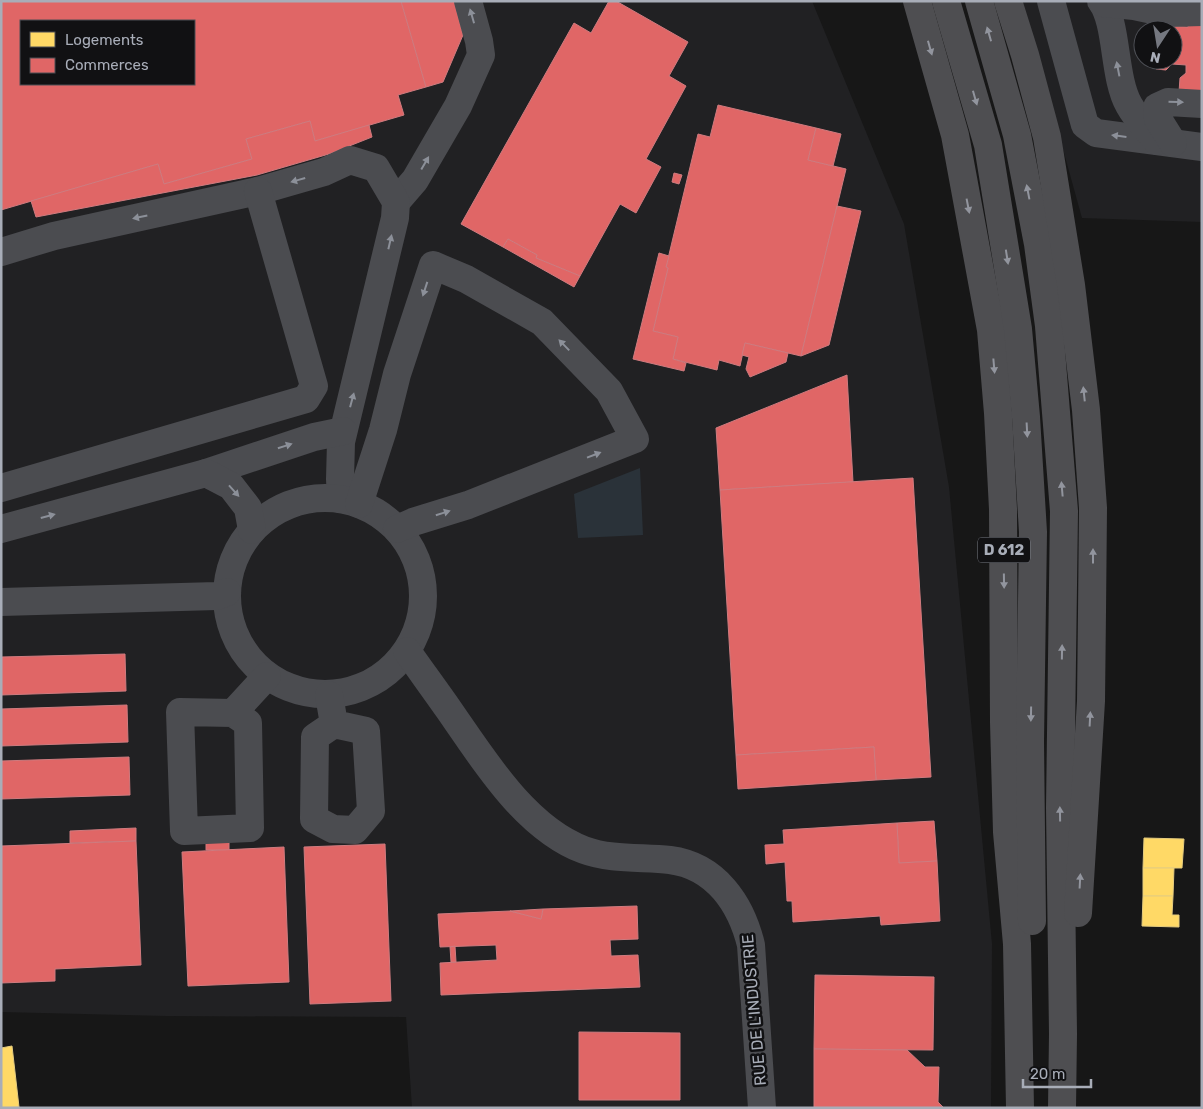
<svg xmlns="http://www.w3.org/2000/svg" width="1203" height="1109" viewBox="0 0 1203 1109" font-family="Rubik,sans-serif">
	<rect width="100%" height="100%" fill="#171717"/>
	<g fill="#212123" fill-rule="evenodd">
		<path d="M1 1H812L904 224 949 487 992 944 991 1108H412L406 1017 166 1016 1 1012ZM21 21H194V84H21Z"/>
		<path d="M1022 1H1202V222L1082 218ZM1143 30H1173V60H1143Z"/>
	</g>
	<path fill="#2a3239" d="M640 468 643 535 578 538 574 494Z"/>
	<g fill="#ffd966" stroke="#e5cc7f">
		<path d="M1144 838 1184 839 1182 868H1143Z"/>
		<path d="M1143 868H1174L1173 896H1143Z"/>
		<path d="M1143 896H1173L1172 915H1179V927L1142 926Z"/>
		<path d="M12 1046 19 1107 1 1108V1048Z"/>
	</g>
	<g fill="#e06666" stroke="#cf7b7f" fill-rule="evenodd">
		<path d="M1 1H401L426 87 398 95 404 115 315 141 310 121 246 139 252 159 164 184 158 164 1 210ZM21 21H194V84H21Z"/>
		<path d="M401 1H454L463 35 443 82 426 87Z"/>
		<path d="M609 1H616L688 42 669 76 686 86 646 159 661 167 636 213 620 204 580 276 536 258 537 255 508 239 503 247 461 224 574 23 591 33Z"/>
		<path d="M1189 19H1202V98L1179 92 1180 78 1186 73V65L1172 64 1166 70 1156 69 1151 64V60H1173V30H1154L1158 26 1188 27Z"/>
		<path d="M718 105 816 128 808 160 846 169 801 356 745 343 740 366 719 360 717 370 673 359 678 337 653 331 668 268 666 267 698 134 710 137Z"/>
		<path d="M310 121 315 141 369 125 372 137 329 154 257 175 36 217 31 201 158 164 164 184 252 159 246 139Z"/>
		<path d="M816 128 841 134 833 166 808 160Z"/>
		<path d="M674 173 682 175 679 184 672 182Z"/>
		<path d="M837 206 861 211 829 345 801 356Z"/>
		<path d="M508 239 537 255 536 258 580 276 574 287 503 247Z"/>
		<path d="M659 253 669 256 666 267 668 268 653 331 678 337 673 359 686 363 684 371 633 359Z"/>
		<path d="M745 343 788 353 786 362 750 377 746 369 749 357 742 355Z"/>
		<path d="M847 375 853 482 720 490 716 428Z"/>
		<path d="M913 478 931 777 876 780 874 747 736 755 720 490Z"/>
		<path d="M125 654 126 691 1 695V657Z"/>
		<path d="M127 705 128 742 1 746V709Z"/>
		<path d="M874 747 876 780 738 789 736 755Z"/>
		<path d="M129 757 130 795 1 799V761Z"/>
		<path d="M934 821 937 861 899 863 897 823Z"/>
		<path d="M897 823 899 863 937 861 940 921 881 925 880 916 793 922 792 901H787L785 862 766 864 765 845 784 844 783 830Z"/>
		<path d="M136 828V841L70 843V831Z"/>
		<path d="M136 841 141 965 55 969V981L1 983V846Z"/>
		<path d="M229 841V850H206V842Z"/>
		<path d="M385 844 391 1001 310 1004 304 847Z"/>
		<path d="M284 847 289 982 188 986 182 852Z"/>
		<path d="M637 906 638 939 610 940 611 956 638 955 640 987 441 995 440 963 497 960 496 945 440 947 438 914 510 911 541 919 543 909Z"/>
		<path d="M543 909 541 919 510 911Z"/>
		<path d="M455 946 456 962H451L450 947Z"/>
		<path d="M815 975 934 977 933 1050 814 1049Z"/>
		<path d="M579 1032 680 1033V1100H579Z"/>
		<path d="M814 1049 907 1050 925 1067H939L938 1102 944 1108H814Z"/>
	</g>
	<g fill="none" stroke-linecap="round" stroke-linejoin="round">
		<g stroke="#4b4c50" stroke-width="28">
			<path d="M1051 1 1085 125 1096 133 1202 147"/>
			<path d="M1101 1C1118 23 1113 77 1129 105 1136 118 1148 130 1157 141"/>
			<path d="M1103 3 1134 6 1167 13 1202 12"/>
			<path d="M1173 143 1158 119 1157 107 1168 102 1202 104"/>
			<path d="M396 202 415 180 458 106 481 55 479 41 468 1"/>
			<path d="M1 252 54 236 258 191 324 172 350 160 376 168 396 202 395 218 341 442 340 479 341 499"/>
			<path d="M206 473 314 437 343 431"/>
			<path d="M1 488 306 399 314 386 258 191"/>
			<circle cx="325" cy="596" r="98"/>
			<path d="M359 504 383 430 397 374 433 265 466 279 542 322 609 391 635 439 468 505 413 522 397 529"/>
			<path d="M1 529 206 473 231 486 248 508 252 530"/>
			<path d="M1 602 217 596 227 592"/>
			<path d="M407 651C421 671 435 690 449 710 483 759 525 828 584 850 611 860 642 857 670 860 716 866 741 904 751 945L762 1108"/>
			<path d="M329 695 334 724 315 737 314 819 333 829 355 830 371 811 366 731 334 724"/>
			<path d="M233 713 248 723 250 828 184 831 180 712 233 713 267 676"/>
		</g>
		<g stroke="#4e4e51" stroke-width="28">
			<path d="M917 1 955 135 991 330 998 413 1003 509 1004 722 1007 832 1017 944 1020 1108"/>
			<path d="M946 1 988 145 1018 329 1026 417 1033 532 1030 742 1032 921"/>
			<path d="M979 1 1017 135 1038 244 1049 326 1064 511 1060 808 1063 1034 1062 1108"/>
			<path d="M1008 1 1025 55 1047 137 1071 285 1086 410 1093 508 1092 612 1091 701 1078 913"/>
		</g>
	</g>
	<defs><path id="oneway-solid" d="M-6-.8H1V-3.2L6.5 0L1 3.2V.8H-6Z" transform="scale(1.25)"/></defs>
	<g fill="#8c9099">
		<use href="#oneway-solid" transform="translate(472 16) rotate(-106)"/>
		<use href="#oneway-solid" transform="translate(1118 69) rotate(-101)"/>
		<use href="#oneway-solid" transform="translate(1176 102) rotate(2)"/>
		<use href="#oneway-solid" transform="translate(1119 136) rotate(-173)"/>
		<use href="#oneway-solid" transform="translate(425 163) rotate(-60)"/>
		<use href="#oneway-solid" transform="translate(298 180) rotate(164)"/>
		<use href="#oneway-solid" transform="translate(140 217) rotate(168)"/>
		<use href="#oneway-solid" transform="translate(390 242) rotate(-77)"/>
		<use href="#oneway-solid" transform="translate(425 289) rotate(108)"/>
		<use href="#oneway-solid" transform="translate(564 345) rotate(-134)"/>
		<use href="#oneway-solid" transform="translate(352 400) rotate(-75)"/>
		<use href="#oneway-solid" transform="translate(285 446) rotate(-18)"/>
		<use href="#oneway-solid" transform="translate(594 455) rotate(-21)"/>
		<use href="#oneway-solid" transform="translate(234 491) rotate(48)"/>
		<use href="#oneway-solid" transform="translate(443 513) rotate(-17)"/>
		<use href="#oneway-solid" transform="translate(48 516) rotate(-15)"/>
	</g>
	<g fill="#92959e">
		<use href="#oneway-solid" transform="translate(989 34) rotate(-106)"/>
		<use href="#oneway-solid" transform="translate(930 48) rotate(74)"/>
		<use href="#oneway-solid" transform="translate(975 98) rotate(74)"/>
		<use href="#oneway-solid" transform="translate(1028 192) rotate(-101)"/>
		<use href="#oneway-solid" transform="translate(968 206) rotate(79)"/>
		<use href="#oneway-solid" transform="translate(1007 257) rotate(81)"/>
		<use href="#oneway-solid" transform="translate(994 366) rotate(85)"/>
		<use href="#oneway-solid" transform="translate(1084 394) rotate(-96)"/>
		<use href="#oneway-solid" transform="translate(1027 430) rotate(87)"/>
		<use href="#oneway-solid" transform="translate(1062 489) rotate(-95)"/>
		<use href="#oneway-solid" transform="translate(1093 556) rotate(-90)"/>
		<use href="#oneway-solid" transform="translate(1004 581) rotate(89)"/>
		<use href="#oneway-solid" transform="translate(1062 652) rotate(-89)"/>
		<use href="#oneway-solid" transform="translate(1031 714) rotate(91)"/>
		<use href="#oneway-solid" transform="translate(1090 719) rotate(-87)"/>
		<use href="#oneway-solid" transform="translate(1060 814) rotate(-91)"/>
		<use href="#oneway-solid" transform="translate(1080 881) rotate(-87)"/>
	</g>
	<g text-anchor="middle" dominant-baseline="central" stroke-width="5" stroke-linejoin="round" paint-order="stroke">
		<rect fill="#111113" stroke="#7b7e86" stroke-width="1" x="978" y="537.5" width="52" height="25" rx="4"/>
		<g font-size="15" font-weight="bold" fill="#a8adb8">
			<text x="1004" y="550">D 612</text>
		</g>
		<g font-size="16" fill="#a8adb8" stroke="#111113">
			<text transform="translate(754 1010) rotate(-95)">RUE DE L'INDUSTRIE</text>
		</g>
	</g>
	<rect width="1203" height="1109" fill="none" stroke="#a8adb8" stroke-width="5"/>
	<rect x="20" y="20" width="175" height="65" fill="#111113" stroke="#4d4f55"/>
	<rect x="30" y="32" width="25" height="15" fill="#ffd966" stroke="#4d4f55"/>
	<text x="65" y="45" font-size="15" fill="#a8adb8">Logements</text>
	<rect x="30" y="58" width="25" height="15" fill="#e06666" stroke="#4d4f55"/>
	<text x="65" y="70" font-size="15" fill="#a8adb8">Commerces</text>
	<g transform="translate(1158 45) rotate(192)"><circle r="24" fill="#111113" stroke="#4d4f55"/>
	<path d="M0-4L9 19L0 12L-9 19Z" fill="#757880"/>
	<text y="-8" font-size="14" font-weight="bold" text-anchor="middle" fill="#a8adb8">N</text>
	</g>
	<path d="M1023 1079v8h68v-8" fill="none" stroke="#a8adb8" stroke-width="2.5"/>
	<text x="1030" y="1079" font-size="15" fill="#a8adb8" stroke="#111113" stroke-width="4" paint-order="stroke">20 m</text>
</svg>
